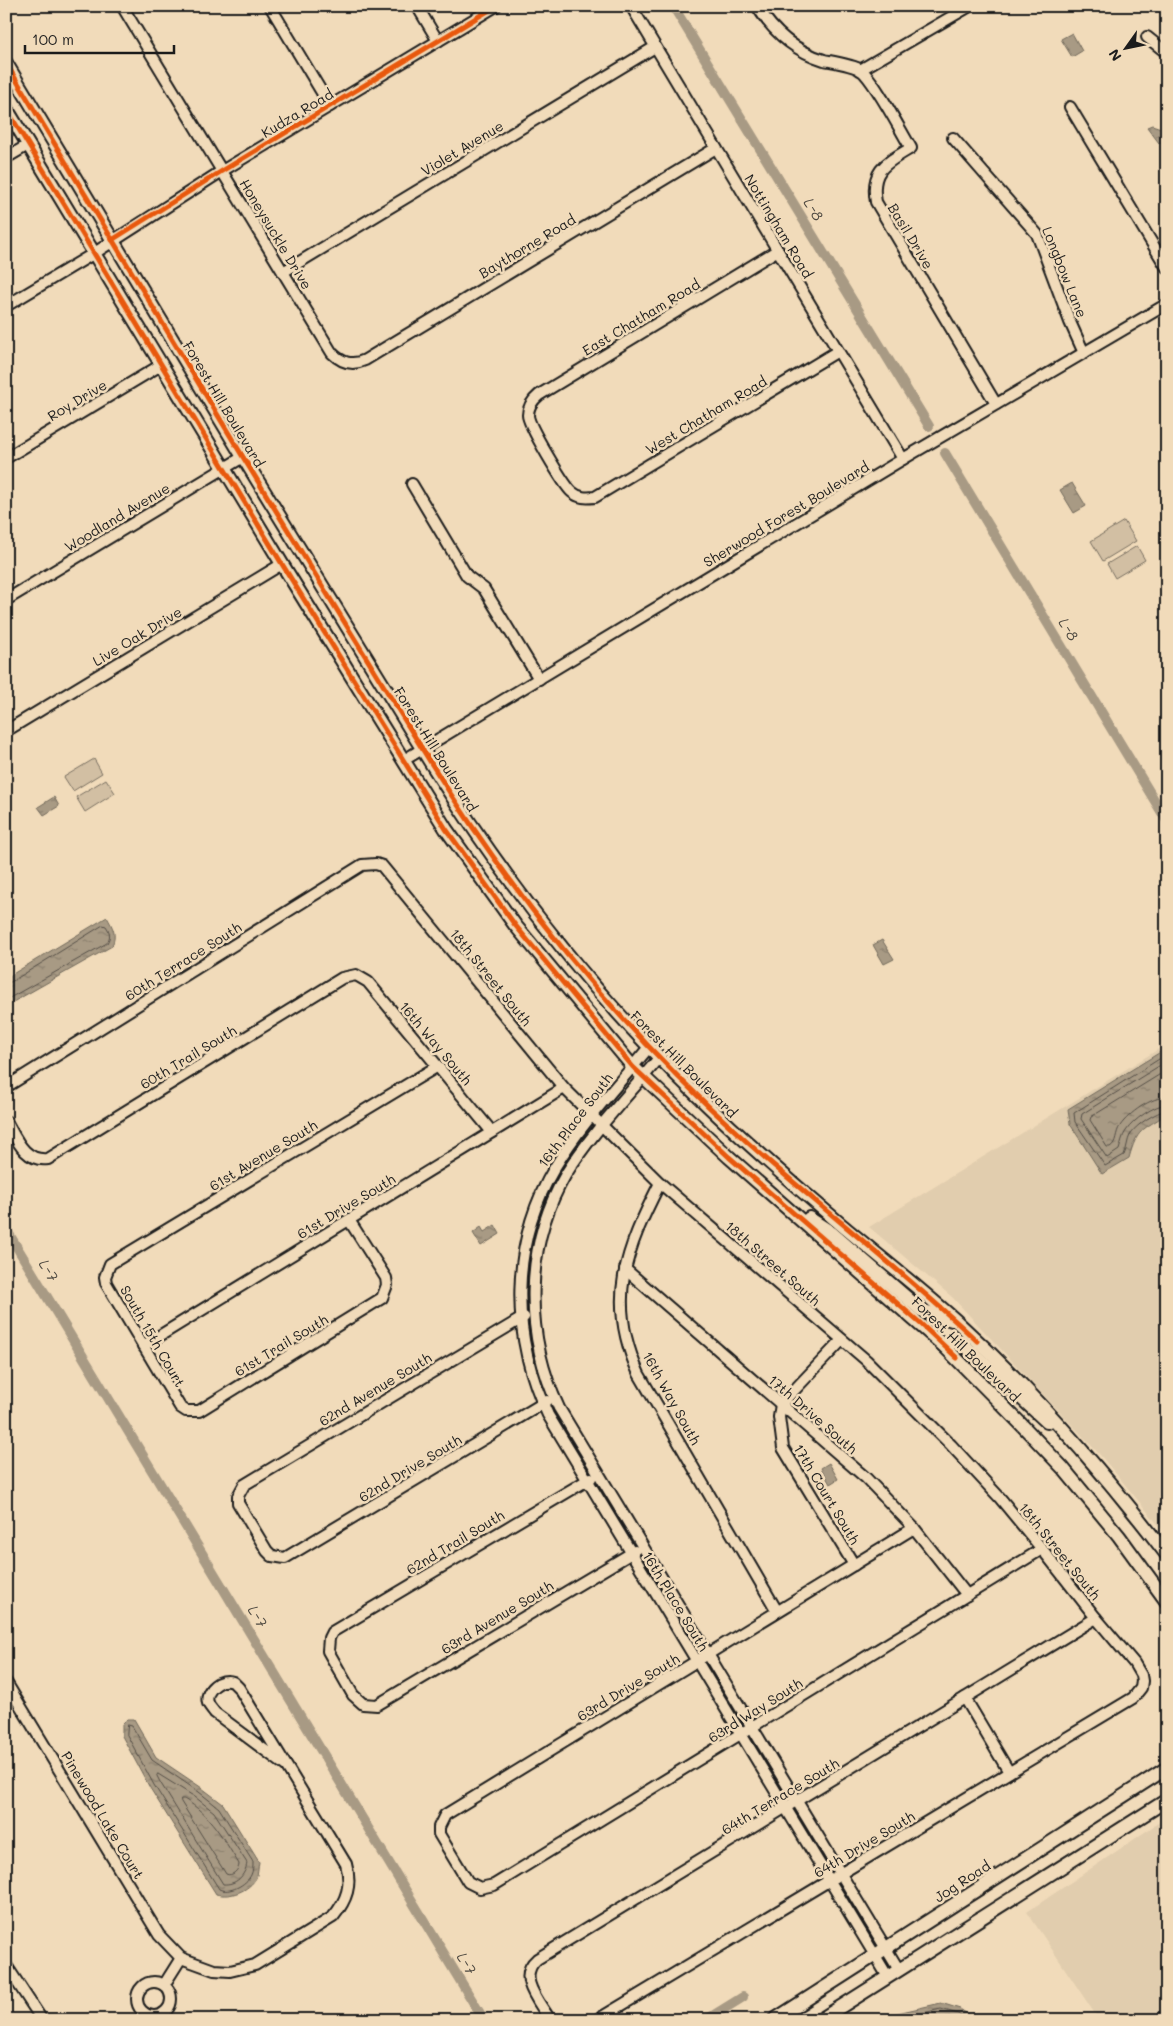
<svg xmlns="http://www.w3.org/2000/svg" width="1173" height="2026" viewBox="0 0 1173 2026" font-family="Mali,sans-serif">
	<defs>
		<pattern id="water-ripples" width="26" height="14" patternUnits="userSpaceOnUse" patternTransform="scale(1.25)"><rect width="26" height="14" fill="#a89a84"/><path d="M2 4q2-2 4 0t4 0M15 11q2-2 4 0t4 0" fill="none" stroke="#887d6b"/></pattern>
	</defs>
	<rect width="100%" height="100%" fill="#f1dbba"/>
	<filter id="ink" filterUnits="userSpaceOnUse"><feTurbulence type="fractalNoise" baseFrequency=".02" numOctaves="2"/><feDisplacementMap in="SourceGraphic" scale="10" xChannelSelector="R" yChannelSelector="G"/><feConvolveMatrix kernelMatrix="1 2 1 2 8 2 1 2 1" color-interpolation-filters="sRGB"/></filter>
	<g filter="url(#ink)">
		<g fill="#e1cdae">
			<path d="M1167 1044V1535L1101 1456 952 1297 869 1227Z"/>
			<path d="M1167 1817V2020H1099L1027 1912Z"/>
		</g>
		<g fill="#d2bfa3" stroke="#776e60">
			<path d="M1124 521 1136 541 1103 561 1091 541Z"/>
			<path d="M1137 546 1145 560 1115 578 1107 564Z"/>
			<path d="M94 759 102 773 73 791 64 777Z"/>
			<path d="M106 779 115 793 85 812 76 797Z"/>
		</g>
		<g fill="url(#water-ripples)" stroke="#70685a">
			<path d="M1072 33 1082 51 1072 57 1061 39Z"/>
			<path d="M1152 125 1161 128 1166 138 1163 143H1159L1147 127Z"/>
			<path d="M1072 483 1086 506 1074 513 1060 490Z"/>
			<path d="M54 797 59 806 44 815 38 807Z"/>
			<path d="M107 917C113 928 117 934 112 946L6 1006V978Z"/>
			<path d="M882 940 894 959 884 964 873 945Z"/>
			<path d="M1167 1048V1114C1142 1130 1137 1129 1129 1158L1102 1174 1070 1124 1068 1109Z"/>
			<path d="M495 1225 500 1234 481 1246 473 1233 481 1227 484 1232Z"/>
			<path d="M829 1463 838 1479 830 1484 821 1468Z"/>
			<path d="M127 1719H134L156 1757 202 1788 223 1804 259 1862C258 1866 258 1874 256 1878 249 1891 230 1898 216 1894L150 1788 122 1736V1724Z"/>
			<path d="M941 2003 960 2009 976 2020H881L893 2014Z"/>
		</g>
		<g fill="none" stroke-linecap="round" stroke-linejoin="round">
			<g stroke="#544e46" stroke-width="1">
				<path d="M6 982H11L103 925 106 926C110 932 111 936 107 943L6 1000"/>
				<path d="M1167 1054 1074 1113 1075 1122 1105 1166 1124 1155C1127 1149 1127 1141 1130 1135 1135 1125 1156 1112 1167 1110"/>
				<path d="M1167 1061 1082 1114 1081 1119 1107 1158 1119 1150C1121 1144 1122 1136 1126 1131 1133 1120 1154 1105 1167 1104"/>
				<path d="M1167 1070 1091 1117 1090 1120 1107 1147H1110C1117 1143 1115 1133 1120 1126 1129 1113 1151 1097 1167 1097"/>
				<path d="M128 1725 132 1726 152 1760 199 1792 219 1808 253 1862C253 1866 253 1871 251 1875 246 1885 229 1894 219 1889L154 1785 127 1735Z"/>
				<path d="M158 1774 195 1797 214 1812 247 1863C245 1876 236 1885 223 1884L160 1782 157 1776Z"/>
				<path d="M181 1799H184C211 1815 223 1838 239 1864 239 1870 232 1877 226 1874L181 1802Z"/>
				<path d="M892 2020 941 2009 958 2014 967 2020"/>
			</g>
			<g stroke="#a89a84" stroke-width="10">
				<path d="M673 6 929 426"/>
				<path d="M945 453 1167 821"/>
				<path d="M6 1229 484 2020"/>
				<path d="M706 2020 743 1997"/>
			</g>
			<defs>
				<g id="minor">
					<path d="M122 6 332 353C342 363 352 366 365 360L716 148"/>
					<path d="M270 6 330 106"/>
					<path d="M417 6 438 41"/>
					<path d="M631 6 903 459"/>
					<path d="M757 6C773 32 795 51 824 60 834 62 853 65 861 70 875 81 900 130 911 148 886 163 870 170 876 202L996 404"/>
					<path d="M1147 37 1167 53"/>
					<path d="M860 70 970 6"/>
					<path d="M1070 107 1167 268"/>
					<path d="M953 138 1037 234 1070 322 1084 353"/>
					<path d="M6 158 28 145"/>
					<path d="M778 250 539 395C533 400 528 406 528 415 528 425 564 485 572 492 579 498 586 498 595 497L838 351"/>
					<path d="M283 272 655 47"/>
					<path d="M6 306 93 254 222 171 496 6"/>
					<path d="M6 458 161 365"/>
					<path d="M412 484 467 576 484 589 539 679"/>
					<path d="M6 600 243 457"/>
					<path d="M6 731 282 564"/>
					<path d="M404 760 903 459 1167 304"/>
					<path d="M649 1047C618 1085 580 1125 555 1167 510 1243 510 1336 548 1415L888 1977"/>
					<path d="M659 1058C628 1096 592 1132 566 1174 524 1246 524 1334 559 1408L899 1970"/>
					<path d="M6 1087 362 865 376 864 382 866 564 1088 660 1183 866 1360 951 1445 1000 1498 1042 1549 1096 1618 1134 1663 1141 1675 1142 1681 1141 1688 1133 1698 597 2020"/>
					<path d="M6 1121C16 1138 24 1162 48 1159L342 978 356 975 368 982 492 1132"/>
					<path d="M660 1183C626 1250 605 1300 639 1374L777 1611"/>
					<path d="M349 1220 386 1278 387 1285 382 1298 199 1411H186L180 1407 106 1283 105 1277 110 1264 438 1066"/>
					<path d="M625 1269 866 1478 914 1528 967 1595"/>
					<path d="M524 1317 244 1485 238 1496V1503L267 1551 272 1556 285 1558 547 1401"/>
					<path d="M842 1340 781 1404 779 1417 783 1448 854 1565"/>
					<path d="M143 1346 564 1088"/>
					<path d="M591 1478 332 1632 329 1638 328 1651 353 1695 363 1704 377 1705 635 1551"/>
					<path d="M914 1528 445 1815 439 1827V1834L468 1882 480 1888 494 1885 1042 1549"/>
					<path d="M6 1682 159 1935 181 1958 214 1970 230 1971 255 1965 333 1917C347 1900 352 1885 346 1864L239 1688C237 1686 235 1684 233 1682 221 1677 204 1690 208 1703 209 1706 213 1710 215 1713L286 1766"/>
					<path d="M965 1698 1009 1772"/>
					<path d="M6 1965 42 2020"/>
					<circle cx="154" cy="1999" r="17"/>
					<path d="M164 1985 181 1958"/>
					<path d="M550 2020C539 2001 516 1977 537 1959L1096 1618"/>
				</g>
				<g id="major">
					<path d="M6 63 243 457 431 763C507 885 596 998 700 1098 744 1141 791 1182 838 1222 877 1255 917 1286 955 1320 1033 1391 1103 1471 1167 1555"/>
					<path d="M6 108 282 564 446 829 515 925 633 1067 729 1157 944 1346 1019 1422 1063 1468 1119 1536 1167 1602"/>
					<path d="M809 1218 832 1233 921 1310 952 1320"/>
					<path d="M944 1346 955 1340 960 1341 1047 1422"/>
					<path d="M774 2020 1167 1768"/>
					<path d="M820 2020 1167 1800"/>
				</g>
			</defs>
			<use href="#minor" stroke="#1c1c1c" stroke-width="14"/>
			<use href="#major" stroke="#1c1c1c" stroke-width="16"/>
			<use href="#minor" stroke="#f1dbba" stroke-width="10"/>
			<use href="#major" stroke="#f1dbba" stroke-width="12"/>
			<defs>
				<g id="cycleway">
					<path d="M6 63 243 457 431 763C518 903 623 1031 746 1141 822 1209 903 1271 977 1341"/>
					<path d="M6 108 282 564 446 829 515 925 633 1067 729 1157 921 1324 957 1358"/>
					<path d="M112 240 222 171 496 6"/>
				</g>
			</defs>
			<use href="#cycleway" stroke="#f1dbba" stroke-width="8"/>
			<use href="#cycleway" stroke="#e8590c" stroke-width="5"/>
		</g>
	</g>
	<g text-anchor="middle" dominant-baseline="central" stroke-width="5" stroke-linejoin="round" paint-order="stroke">
		<g font-size="14" fill="#1c1c1c" stroke="#f1dbba">
			<text transform="translate(297 113) rotate(-31)">Kudza Road</text>
			<text transform="translate(462 148) rotate(-31)">Violet Avenue</text>
			<text transform="translate(779 226) rotate(59)">Nottingham Road</text>
			<text transform="translate(276 234) rotate(59)">Honeysuckle Drive</text>
			<text transform="translate(911 236) rotate(59)">Basil Drive</text>
			<text transform="translate(527 246) rotate(-31)">Baythorne Road</text>
			<text transform="translate(1065 272) rotate(68)">Longbow Lane</text>
			<text transform="translate(641 317) rotate(-31)">East Chatham Road</text>
			<text transform="translate(77 400) rotate(-31)">Roy Drive</text>
			<text transform="translate(224 404) rotate(59)">Forest Hill Boulevard</text>
			<text transform="translate(706 415) rotate(-31)">West Chatham Road</text>
			<text transform="translate(786 514) rotate(-31)">Sherwood Forest Boulevard</text>
			<text transform="translate(117 517) rotate(-31)">Woodland Avenue</text>
			<text transform="translate(137 636) rotate(-31)">Live Oak Drive</text>
			<text transform="translate(436 749) rotate(58)">Forest Hill Boulevard</text>
			<text transform="translate(183 961) rotate(-32)">60th Terrace South</text>
			<text transform="translate(491 977) rotate(51)">18th Street South</text>
			<text transform="translate(436 1043) rotate(50)">16th Way South</text>
			<text transform="translate(188 1057) rotate(-31)">60th Trail South</text>
			<text transform="translate(684 1064) rotate(45)">Forest Hill Boulevard</text>
			<text transform="translate(575 1120) rotate(-53)">16th Place South</text>
			<text transform="translate(263 1155) rotate(-31)">61st Avenue South</text>
			<text transform="translate(346 1206) rotate(-31)">61st Drive South</text>
			<text transform="translate(773 1263) rotate(41)">18th Street South</text>
			<text transform="translate(153 1336) rotate(60)">South 15th Court</text>
			<text transform="translate(281 1345) rotate(-31)">61st Trail South</text>
			<text transform="translate(966 1349) rotate(44)">Forest Hill Boulevard</text>
			<text transform="translate(375 1389) rotate(-31)">62nd Avenue South</text>
			<text transform="translate(672 1398) rotate(61)">16th Way South</text>
			<text transform="translate(813 1414) rotate(41)">17th Drive South</text>
			<text transform="translate(410 1468) rotate(-31)">62nd Drive South</text>
			<text transform="translate(827 1494) rotate(59)">17th Court South</text>
			<text transform="translate(455 1542) rotate(-31)">62nd Trail South</text>
			<text transform="translate(1060 1551) rotate(51)">18th Street South</text>
			<text transform="translate(676 1601) rotate(59)">16th Place South</text>
			<text transform="translate(497 1617) rotate(-31)">63rd Avenue South</text>
			<text transform="translate(628 1687) rotate(-31)">63rd Drive South</text>
			<text transform="translate(755 1710) rotate(-32)">63rd Way South</text>
			<text transform="translate(780 1796) rotate(-31)">64th Terrace South</text>
			<text transform="translate(103 1815) rotate(59)">Pinewood Lake Court</text>
			<text transform="translate(864 1844) rotate(-31)">64th Drive South</text>
			<text transform="translate(962 1881) rotate(-33)">Jog Road</text>
		</g>
		<g font-size="15" font-style="italic" fill="#4d4840" stroke="#f1dbba">
			<text transform="translate(814 209) rotate(59)">L-8</text>
			<text transform="translate(1069 629) rotate(59)">L-8</text>
			<text transform="translate(49 1270) rotate(59)">L-7</text>
			<text transform="translate(258 1616) rotate(59)">L-7</text>
			<text transform="translate(467 1963) rotate(59)">L-7</text>
		</g>
	</g>
	<rect width="1173" height="2026" fill="none" stroke="#f1dbba" stroke-width="25"/>
	<rect x="12" y="12" width="1148" height="2001" fill="none" stroke="#1c1c1c" stroke-width="2" filter="url(#ink)"/>
	<g transform="translate(1126 48) rotate(237)" stroke="#f1dbba" stroke-width="4" paint-order="stroke">
	<path d="M0-4L9 19L0 12L-9 19Z" fill="#1c1c1c"/>
	<text y="-8" font-size="14" font-weight="bold" text-anchor="middle" fill="#1c1c1c">N</text>
	</g>
	<path d="M25 45v8h149v-8" fill="none" stroke="#1c1c1c" stroke-width="2.5"/>
	<text x="32" y="45" font-size="15" fill="#1c1c1c" stroke="#f1dbba" stroke-width="4" paint-order="stroke">100 m</text>
</svg>
